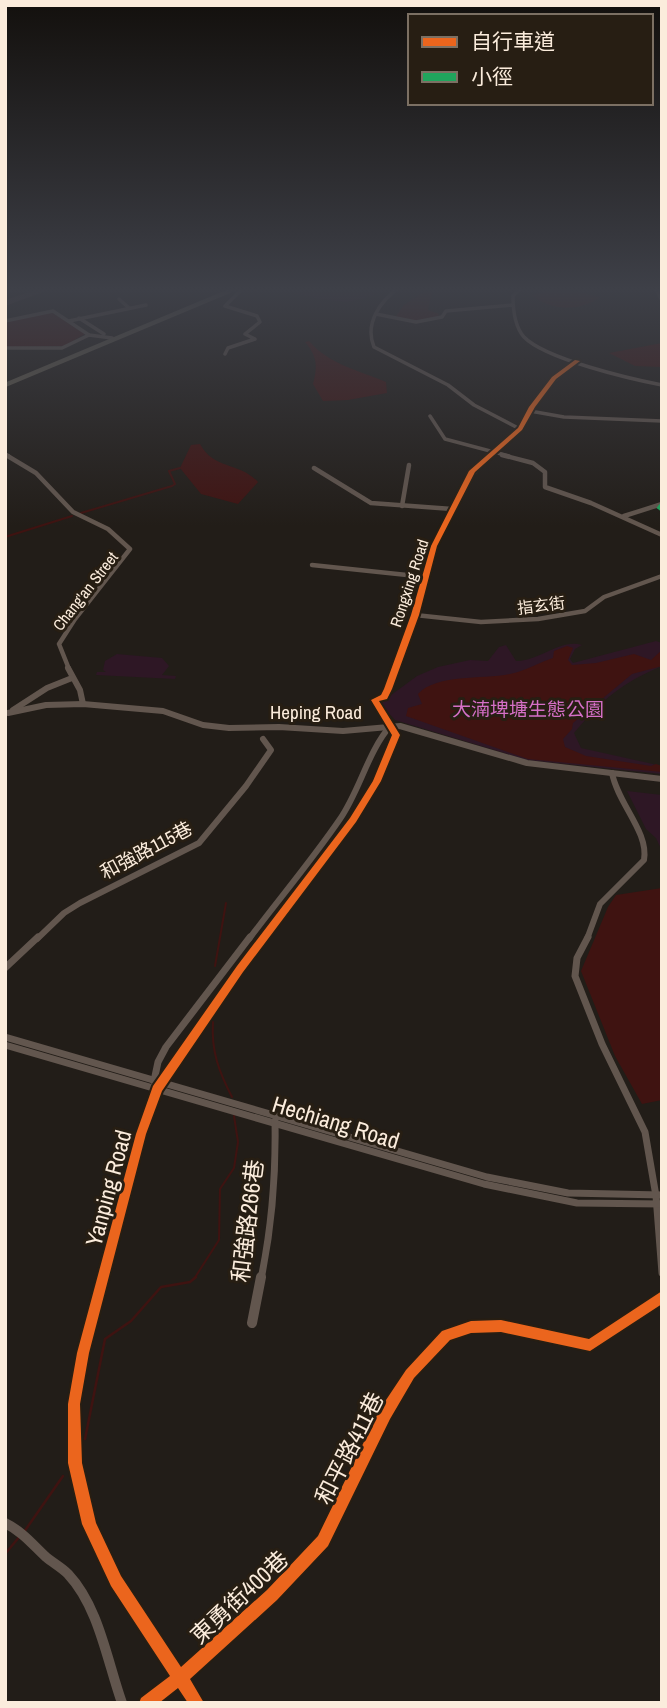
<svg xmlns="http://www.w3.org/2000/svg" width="667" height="1708" viewBox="0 0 667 1708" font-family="'Archivo Narrow','Noto Sans TC',sans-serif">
	<rect width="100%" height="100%" fill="#221d18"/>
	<g fill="#2e1725">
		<path d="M268 287H375L376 293C346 312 300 293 268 287Z"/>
		<path d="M656 641 662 643V666C621 683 602 700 574 733L581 748 662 766V774L527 760 395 720 381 705 383 701 417 676 438 667 470 660 488 661 499 647 506 645 516 661C540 661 561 638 582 645L575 649 570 659 573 663Z"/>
		<path d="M117 654 162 658 169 666 162 675 176 676 175 679 96 675 97 672H106L103 670 105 661Z"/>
		<path d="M627 791 662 795V851L656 838 646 829Z"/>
	</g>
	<g fill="#3f1311">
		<path d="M560 288 600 297C580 312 550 311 532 295Z"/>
		<path d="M427 290 432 292 428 310 439 314 438 317C423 319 408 325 396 316L404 305Z"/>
		<path d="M50 311 85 334 64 346 5 347V323Z"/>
		<path d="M309 341C330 365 358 370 386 382L387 393 348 400 323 401 313 384C318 366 317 356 305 342Z"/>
		<path d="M662 343V367L635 366 609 353Z"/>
		<path d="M200 444C214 470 240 462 258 482L238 504 201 494 180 468 191 445Z"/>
		<path d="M567 646 573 648 568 660 572 665 596 663 634 654 651 660 662 650V666L632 674 573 723 572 729 563 739 565 747 586 756 651 766 656 764 662 766V772L528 759 406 716 408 708 422 704 418 694C438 672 491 681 518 672 530 668 541 662 553 658L554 651Z"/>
		<path d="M662 888V1100L642 1104 615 1056 581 971 608 907 616 895Z"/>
	</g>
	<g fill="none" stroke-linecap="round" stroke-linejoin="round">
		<g stroke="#3f1311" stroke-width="2">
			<path d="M81 513 172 486 175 484 169 471 180 468"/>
			<path d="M5 537 72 516"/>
			<path d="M215 966 226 903"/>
			<path d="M213 1022C211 1051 219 1072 232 1097"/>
			<path d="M194 1279 219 1240 220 1189 234 1168 238 1142 234 1116"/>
		</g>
		<g stroke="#3f1311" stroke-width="2.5">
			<path d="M85 1439 105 1339 131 1321 161 1287 190 1282 196 1277"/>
			<path d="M24 1532 63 1476"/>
			<path d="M5 1554 20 1536"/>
		</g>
		<path fill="#483637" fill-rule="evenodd" d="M45 287H57L5 306V300Z"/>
		<g stroke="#62564e" stroke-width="3.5">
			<path d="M400 287C381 300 364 323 374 347L448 385 474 405 520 429"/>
			<path d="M522 287 513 296C513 309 515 327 524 337 545 359 631 379 662 385"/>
			<path d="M655 287 662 301"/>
			<path d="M119 299 129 308"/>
			<path d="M376 314 416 322 442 317 446 311 513 305"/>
			<path d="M79 318 104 334"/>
			<path d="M5 321 53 311 89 335 112 338"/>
			<path d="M69 321 146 305"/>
			<path d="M5 348H62L89 335"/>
			<path d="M225 354 228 348 255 339 245 334 260 322 257 316 225 306 240 291V287"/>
			<path d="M530 411 564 417 662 421"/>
			<path d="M430 416 445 439 509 456"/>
			<path d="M5 454 9 456"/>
			<path d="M489 456C499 447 513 438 521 427 541 398 547 383 577 361"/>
		</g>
		<g stroke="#62564e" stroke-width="4.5">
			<path d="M6 455 36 473 73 512 108 529 130 549 75 619 59 644 69 669"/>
			<path d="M502 455 533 463 545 472V487L591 503 662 535"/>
			<path d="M314 468 371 503 452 509"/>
			<path d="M402 506 409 465"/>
			<path d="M624 516 662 504"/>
			<path d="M312 565 426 577"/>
			<path d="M415 615 481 622 538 619 585 611 604 597 662 576"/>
			<path d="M395 669C402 651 410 632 415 613 432 558 446 494 491 455"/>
		</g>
		<g stroke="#62564e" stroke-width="6">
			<path d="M68 668 80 690 83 704"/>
			<path d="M13 710 47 688 72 678"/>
			<path d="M8 713 46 705 83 704 163 711 203 725 229 728 279 727 343 731 400 726 527 763 662 779"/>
			<path d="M37 939 64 913 80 903 199 843 246 786 271 750 263 739"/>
			<path d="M249 939C279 899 312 860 340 819 360 790 368 751 391 725"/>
			<path d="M263 939 353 820 377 781 396 735 375 700 384 697 396 668"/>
			<path d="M587 939 600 904 644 860C649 832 618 804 612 773"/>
		</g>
		<g stroke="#62564e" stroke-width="7">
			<path d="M588 937 577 958 575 976 602 1044 645 1132 656 1196 662 1273"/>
			<path d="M5 968 38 937"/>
			<path d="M5 1037 487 1177 568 1193 662 1195"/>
			<path d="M5 1045 484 1184 577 1203 662 1204"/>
			<path d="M154 1081 158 1062 166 1047 250 937"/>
			<path d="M103 1279 141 1134 157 1089 264 937"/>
			<path d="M261 1279C272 1226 276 1175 275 1121"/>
		</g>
		<g stroke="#62564e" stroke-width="10">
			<path d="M103 1277C92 1318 79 1360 74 1402 62 1520 136 1611 197 1703"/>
			<path d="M252 1323 261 1277"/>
			<path d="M5 1523C23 1532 32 1544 46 1557 53 1563 61 1567 68 1574 99 1607 107 1661 122 1703"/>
			<path d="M146 1703 182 1676 272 1595 323 1541 385 1414 410 1374 446 1335 471 1327 501 1326 590 1345 662 1297"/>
		</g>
		<path stroke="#655e4f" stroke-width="4.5" d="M5 385 239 287"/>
		<path stroke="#20a55d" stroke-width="5" stroke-dasharray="10 5" stroke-linecap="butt" d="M658 506 662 509"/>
		<defs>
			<path id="cycleway" d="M575 360 580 361 556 379 535 407 522 430 475 472 437 546 419 615 392 689 387 699 379 701 400 735 381 781 356 822 243 972 162 1091 146 1134 89 1353 80 1404 82 1463 96 1523 121 1576 181 1667 267 1590 318 1536 380 1409 406 1370 442 1331 471 1321 501 1320 589 1339 662 1291V1304L590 1351 501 1332 471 1333 450 1340 414 1378 390 1419 328 1546 277 1600 190 1679 204 1703H188L178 1688 159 1703H139L141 1698 170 1676 111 1586 82 1524 68 1463V1404L77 1353 136 1134 153 1086 237 966 350 818 373 781 392 735 371 700 381 695 384 689 411 615 431 546 469 471 518 428 529 407 552 377Z"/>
		</defs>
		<use href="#cycleway" stroke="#271e13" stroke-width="4"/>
		<use href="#cycleway" fill="#eb651d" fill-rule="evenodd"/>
	</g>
	<linearGradient id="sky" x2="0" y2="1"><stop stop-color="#13100d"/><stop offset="0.55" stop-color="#3e4048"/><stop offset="1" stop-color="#3e4048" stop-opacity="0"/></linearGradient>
	<rect width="667" height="526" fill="url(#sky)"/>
	<g text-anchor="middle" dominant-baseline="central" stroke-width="6" stroke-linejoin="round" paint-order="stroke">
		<g font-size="16" fill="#fbecdc" stroke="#271e13">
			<text transform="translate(409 583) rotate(-72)">Rongxing Road</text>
			<text transform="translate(85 591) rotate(-52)">Chang'an Street</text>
			<text transform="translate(541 605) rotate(-7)">指玄街</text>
		</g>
		<g font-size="19" fill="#d56fc6" stroke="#271e13">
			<text x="528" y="709">大湳埤塘生態公園</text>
		</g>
		<g font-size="19" fill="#fbecdc" stroke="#271e13">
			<text x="316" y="712">Heping Road</text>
			<text transform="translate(146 850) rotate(-28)">和強路115巷</text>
		</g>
		<g font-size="23" fill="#fbecdc" stroke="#271e13">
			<text transform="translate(336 1122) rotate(17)">Hechiang Road</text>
			<text transform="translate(108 1188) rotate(-75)">Yanping Road</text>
			<text transform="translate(247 1221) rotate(-83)">和強路266巷</text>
			<text transform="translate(349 1448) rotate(-63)">和平路411巷</text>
			<text transform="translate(239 1597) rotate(-43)">東勇街400巷</text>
		</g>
	</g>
	<rect width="667" height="1708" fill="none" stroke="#fbecdc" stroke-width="14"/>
	<rect x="408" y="14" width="245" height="91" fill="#271e13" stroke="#7c7063" stroke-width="2"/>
	<rect x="422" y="37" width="35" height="10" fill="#eb651d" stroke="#7c7063" stroke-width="2"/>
	<text x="471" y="49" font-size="21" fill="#fbecdc">自行車道</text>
	<rect x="422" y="72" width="35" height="10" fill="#20a55d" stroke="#7c7063" stroke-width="2"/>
	<text x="471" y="84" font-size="21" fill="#fbecdc">小徑</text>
</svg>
